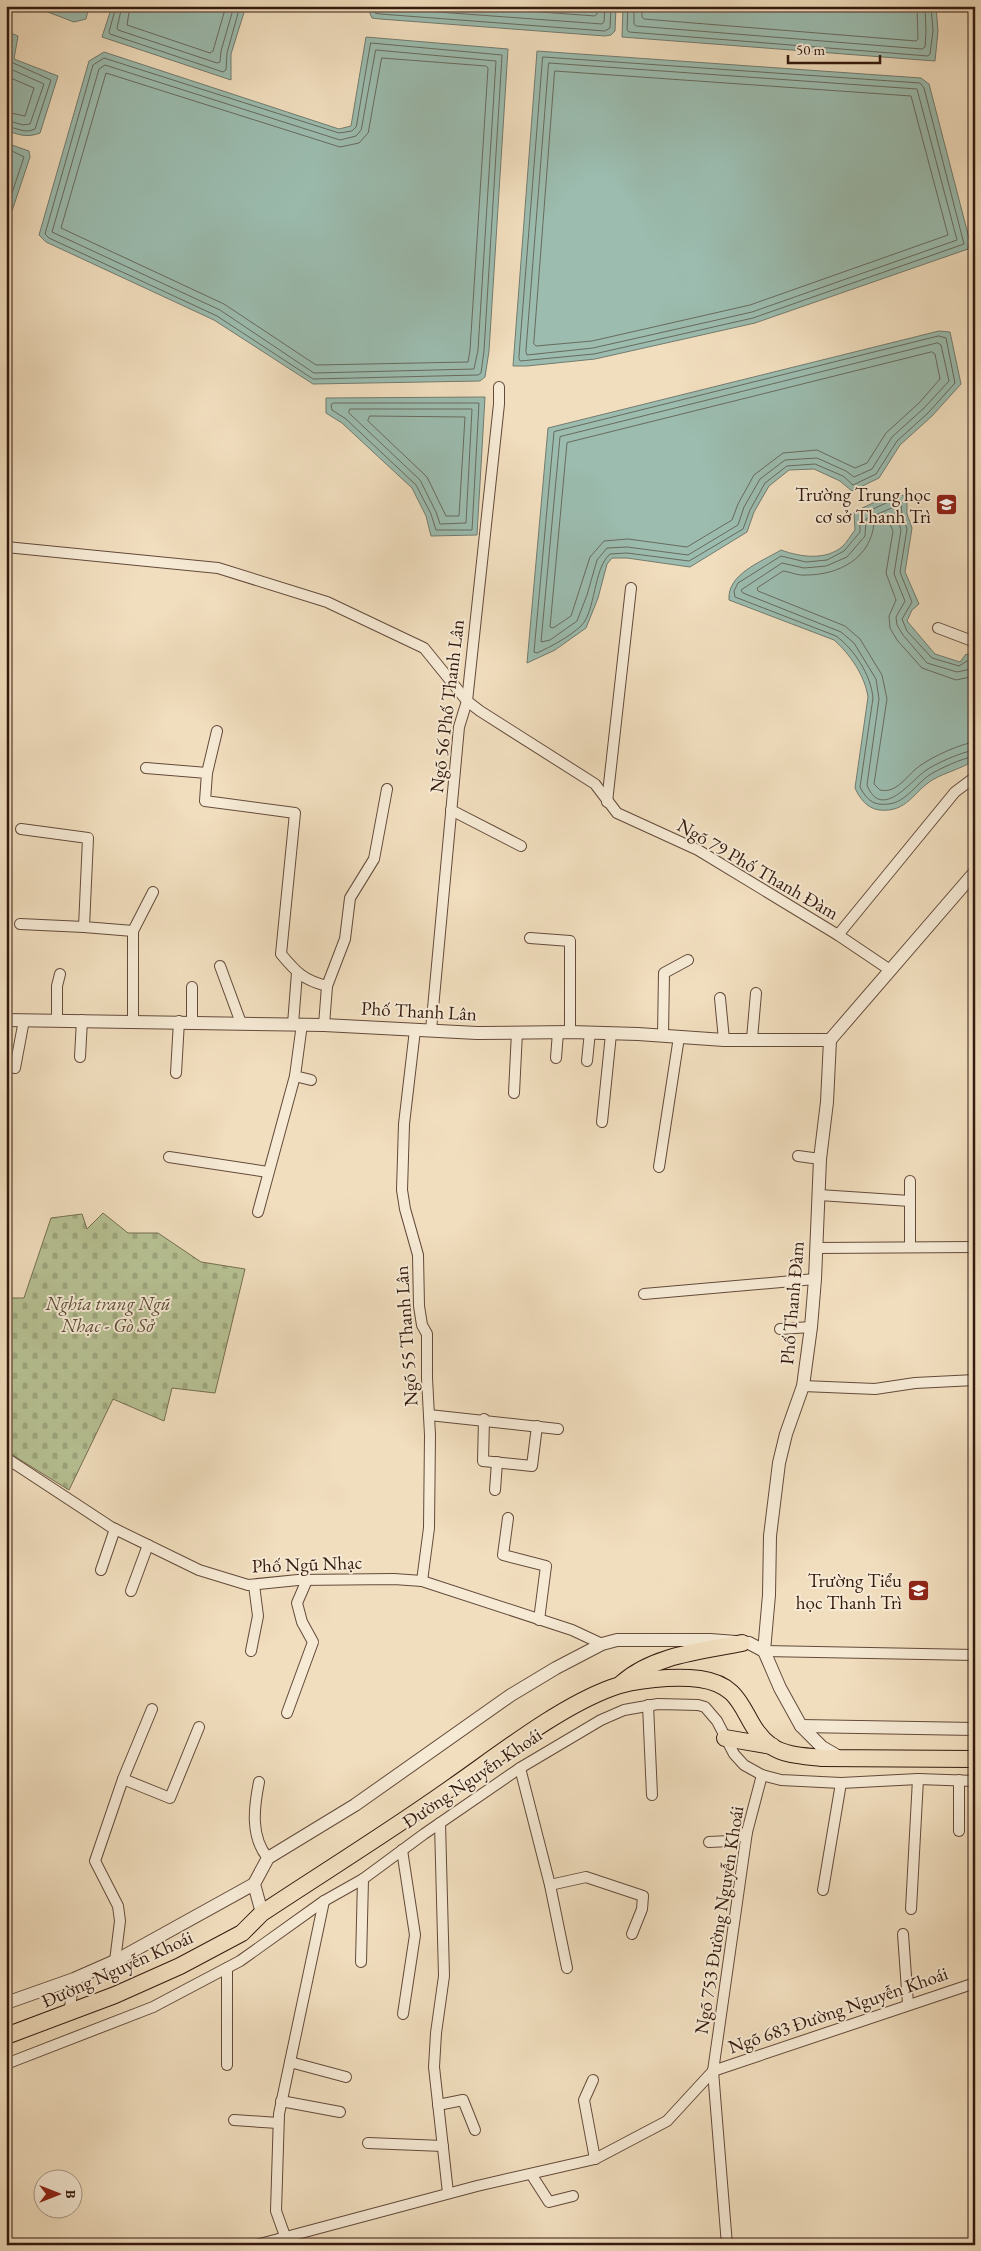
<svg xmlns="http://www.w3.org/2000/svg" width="981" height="2251" viewBox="0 0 981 2251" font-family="'EB Garamond',serif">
	<defs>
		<pattern id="cemetery-stones" width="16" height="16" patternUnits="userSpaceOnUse" patternTransform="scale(1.25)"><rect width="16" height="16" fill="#b7c294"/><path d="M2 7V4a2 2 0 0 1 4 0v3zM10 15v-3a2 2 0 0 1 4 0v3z" fill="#9ea67e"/></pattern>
	</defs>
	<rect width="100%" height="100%" fill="#f1debe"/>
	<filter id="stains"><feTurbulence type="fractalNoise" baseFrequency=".004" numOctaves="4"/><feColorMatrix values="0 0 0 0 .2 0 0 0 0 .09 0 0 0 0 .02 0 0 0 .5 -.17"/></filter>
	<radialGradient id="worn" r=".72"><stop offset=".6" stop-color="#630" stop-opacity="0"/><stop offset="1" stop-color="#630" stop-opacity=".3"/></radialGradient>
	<path fill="url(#cemetery-stones)" stroke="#766e51" d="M103 1213 128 1233H158L201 1262 245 1269 215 1393 172 1388 164 1421 113 1399 69 1490 14 1456 6 1447V1298H24L51 1218 82 1214 87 1229Z"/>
	<g fill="#9bbcaf" stroke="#727b6f">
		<path d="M32 6H89L86 19 74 22Z"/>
		<path d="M112 6H246L231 54V80L102 37Z"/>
		<path d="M369 6H616L615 31 611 35 605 36 380 19 372 18 369 11Z"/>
		<path d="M623 6H936L938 31 935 61 622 37Z"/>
		<path d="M6 31 18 36 14 59 58 76 40 133C27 138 19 135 6 130Z"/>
		<path d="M366 37 508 49 489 351 485 377 480 381 313 384 214 320 46 242 39 235 89 61 104 52 339 129 351 126Z"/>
		<path d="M537 51 921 78 929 84 970 242 968 249 755 323 595 359 527 366H513Z"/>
		<path d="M6 143 29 151 30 157 11 214 6 218Z"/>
		<path d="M939 331 950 332 961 384 932 416 900 445 879 478 852 491 840 481 814 469 789 470 769 486 754 512 747 532 690 567 627 558H612L607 564 598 598 586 628 555 650 527 663 548 428Z"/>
		<path d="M485 397 477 535 431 536 426 516 412 488 342 423 326 413V398Z"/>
		<path d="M896 492 904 496 907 502V514L912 528 905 572 919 604 912 610 907 621 935 654 960 662 966 654 975 658V759C969 766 944 773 934 779 913 791 908 813 879 810 867 808 860 799 855 788L868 697C865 676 850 654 834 640L729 600C727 574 761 562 781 550 800 557 826 561 843 546 847 542 851 535 855 530L854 512Z"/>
	</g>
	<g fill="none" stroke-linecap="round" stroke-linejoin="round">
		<g stroke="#686a5e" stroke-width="1">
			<path d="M116 6 109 32 110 34 223 72 226 70 227 53 240 6"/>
			<path d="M122 6 117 28 118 30 217 63 220 62 221 51 234 6"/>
			<path d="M130 6 127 25 210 53 213 51 226 6"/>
			<path d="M374 6 375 13 380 14 605 31 610 28 611 6"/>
			<path d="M380 6 383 8 602 24 604 22 605 6"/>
			<path d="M460 6 595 16 597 14V6"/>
			<path d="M628 6 627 30 629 32 928 56 930 54 933 31 931 6"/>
			<path d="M634 6V24L636 26 922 49 925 47 926 31 925 6"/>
			<path d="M642 6V17L644 19 916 41 918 39 917 6"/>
			<path d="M6 37 12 40 9 57 11 62 51 80 35 129C25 134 17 128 6 126"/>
			<path d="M371 43 502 55 484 351 481 373 478 375 313 379 217 316 49 238 45 234 93 65 104 58 339 133 352 131 356 127Z"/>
			<path d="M376 50 496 61 478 350 474 369 314 373 220 310 52 232 99 69 105 65 340 140 356 136 361 130Z"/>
			<path d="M543 57 920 83 924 88 964 244 753 318 594 354 520 361 519 358Z"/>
			<path d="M382 58 486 66 488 68 470 350 468 362 316 365 224 304 61 228 106 73 340 147 359 143 368 133Z"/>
			<path d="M549 63 917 89 957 240 752 312 593 348 527 355 526 352Z"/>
			<path d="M6 67 44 84 30 124 23 125 6 120"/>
			<path d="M555 71 911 96 948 235 750 305 592 341 536 346 534 344Z"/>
			<path d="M6 76 34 88 25 116 6 112"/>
			<path d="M6 148 24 157 6 211"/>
			<path d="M939 336 946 338 955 383 928 413 897 441 876 474 853 485 843 476 815 464 787 466 765 483 750 510 743 529 689 561 627 553 610 554C593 569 596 611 581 626 569 637 552 646 537 653L534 652 554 432Z"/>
			<path d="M938 343 941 345 949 381 924 408 892 437 872 469 854 477 846 471 817 458 785 460 760 479 744 507 738 525 688 555 627 547 607 548 597 560 587 595 577 621 550 640 541 642 560 437Z"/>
			<path d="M932 352 935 354 940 379 919 403 886 433 867 463 855 468 817 450 783 453 754 475 738 504 732 520 687 547 628 539 604 541 590 557 571 616 553 628 550 627 567 443Z"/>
			<path d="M334 403H479L472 530H436L431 514 416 485 346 419 332 410 331 405Z"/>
			<path d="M350 409H472L466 523 440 524 436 512 420 480 349 413Z"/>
			<path d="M370 416 465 417 459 516H446L427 477 368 421Z"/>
			<path d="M975 662 967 661 959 666 932 658 907 631 902 619 912 602 900 572 907 529 902 516 901 503 897 498 860 515V532L844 551 827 560 806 562 781 556 738 583 734 591 735 597 836 636C854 649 871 675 873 698L860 787C864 795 870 803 879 804 903 807 911 789 928 776 938 769 963 758 975 756"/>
			<path d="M975 668 957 672 927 663 903 635 897 625 896 617 905 601 894 574 901 530 894 507 866 519 865 536 847 557 826 566 804 568 782 563 741 590 743 593 841 632 854 643 876 679 879 699 867 785C881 821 910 782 925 771 934 764 964 751 975 750"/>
			<path d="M975 676 956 680 922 668 897 640 890 628 889 616 896 600 886 573 893 531 887 518 874 523C871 558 839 575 806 575 798 576 791 572 783 571L757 588 758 591 845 626 860 639 882 675 887 699 874 784 880 790C898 794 907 774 921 765 932 757 962 743 975 742"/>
		</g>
		<defs>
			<g id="minor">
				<path d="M6 547 218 568 327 602 424 648 467 701 480 711 595 784 617 813 698 850 838 935 890 970"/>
				<path d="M938 628 975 642"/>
				<path d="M146 768 207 773 205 801 295 813 281 954C296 972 303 980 327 986"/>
				<path d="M207 773 217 731"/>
				<path d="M607 802 631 588"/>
				<path d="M451 810 521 846"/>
				<path d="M21 829 88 838 84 927 133 931"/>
				<path d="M20 924 84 927"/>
				<path d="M838 935 955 792 975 777"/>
				<path d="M530 938 570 941V1032"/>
				<path d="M220 966 241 1023"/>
				<path d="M192 987V1022"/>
				<path d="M720 998 724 1040"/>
				<path d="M57 1020V986L60 974"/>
				<path d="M133 1021V931L153 892"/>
				<path d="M293 1024 297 973"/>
				<path d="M302 1024 295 1076 311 1080"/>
				<path d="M324 1025 327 986 345 939 350 898 374 859 387 789"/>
				<path d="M415 1030 404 1124 402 1190 405 1209 418 1255 419 1306 422 1325 427 1334V1378L430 1435 429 1528 422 1581"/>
				<path d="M431 1030 459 727 467 701 499 404V387"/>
				<path d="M663 1036 664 973 688 960"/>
				<path d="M752 1039 756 993"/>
				<path d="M80 1057 82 1020"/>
				<path d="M556 1058 558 1032"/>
				<path d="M587 1061 590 1032"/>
				<path d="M15 1068 24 1020"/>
				<path d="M176 1073 179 1021"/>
				<path d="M514 1093 517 1032"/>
				<path d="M602 1122 611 1034"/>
				<path d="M798 1156 820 1159"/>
				<path d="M169 1157 268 1172"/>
				<path d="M659 1167 679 1037"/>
				<path d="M910 1181V1247"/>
				<path d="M819 1195 910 1201"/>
				<path d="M258 1212 295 1076"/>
				<path d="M816 1248 975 1247"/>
				<path d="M644 1294 815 1279"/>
				<path d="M780 1329 811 1327"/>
				<path d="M803 1386 875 1389 915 1383 975 1380"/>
				<path d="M429 1415 558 1429"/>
				<path d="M484 1419 483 1461 532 1466 537 1426"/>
				<path d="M6 1458 111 1527 199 1570 248 1585 298 1580 394 1579 422 1581 572 1630 602 1644"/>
				<path d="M495 1490 497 1462"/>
				<path d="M508 1518 503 1555 546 1566 539 1620"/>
				<path d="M101 1570 115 1529"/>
				<path d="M131 1591 148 1545"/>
				<path d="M251 1651 258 1616 254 1585"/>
				<path d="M764 1651 975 1655"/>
				<path d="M648 1705 652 1795"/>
				<path d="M287 1713 313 1642 302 1622 297 1603 307 1580"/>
				<path d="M520 1768 550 1885 567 1968"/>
				<path d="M123 1779 170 1798 199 1727"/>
				<path d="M959 1780V1831"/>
				<path d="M259 1782C254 1807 250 1837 268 1858"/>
				<path d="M440 1823 444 1976 436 2033 434 2067 448 2193"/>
				<path d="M709 1842 730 1841 747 1832"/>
				<path d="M402 1850 415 1935 403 2014"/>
				<path d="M550 1885 586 1877 643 1896 642 1909 632 1934"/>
				<path d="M823 1890 841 1783"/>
				<path d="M911 1909 918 1779"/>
				<path d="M903 1934 908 2004"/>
				<path d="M115 1961 120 1921 118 1906 95 1861 123 1779 152 1709"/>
				<path d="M361 1962 363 1879"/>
				<path d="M227 1968V2065"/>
				<path d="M69 2014 74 1979"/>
				<path d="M290 2062 346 2077"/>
				<path d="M6 2064 153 2007 240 1961 324 1901 363 1879 424 1834 520 1768 601 1720 624 1710 658 1704 698 1705 705 1707 717 1721 734 1754 744 1765 762 1775 781 1780 841 1783 918 1779 975 1781"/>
				<path d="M593 2080 584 2100 595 2159"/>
				<path d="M281 2101 340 2112"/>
				<path d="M438 2105 463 2100 475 2130"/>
				<path d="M234 2120 278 2123"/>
				<path d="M368 2143 443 2146"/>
				<path d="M531 2174 549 2202 573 2196"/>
				<path d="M256 2245 477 2186 595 2159 667 2121 713 2071 975 1983"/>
				<path d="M284 2245 285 2236 276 2211 279 2114 324 1901"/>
				<path d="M727 2245 713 2071 747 1832 762 1775"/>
			</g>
			<g id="tertiary">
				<path d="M6 1020 324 1025 477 1033 570 1032 638 1034 724 1040H830"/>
				<path d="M801 1726 975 1729"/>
				<path d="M841 1758 822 1747 801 1726 780 1688 764 1651 769 1595 770 1536 779 1463 786 1434 803 1386 811 1327 815 1279 820 1159 827 1102 830 1040 975 872"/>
				<path d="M262 1913 254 1884 268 1858 355 1805 511 1695 556 1668 602 1644 617 1640H710L749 1643 764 1651"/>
				<path d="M6 2003 74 1979 115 1961 254 1884"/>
			</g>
			<g id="primary">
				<path d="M622 1683C653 1655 702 1651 742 1643"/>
				<path d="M725 1738 772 1746"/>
				<path d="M6 2036 115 1995 180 1966 242 1933 262 1913C324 1872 387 1833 448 1790 496 1757 557 1708 611 1688 634 1679 675 1676 700 1679 749 1686 740 1723 771 1746 785 1756 806 1756 822 1758L975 1759"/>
			</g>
		</defs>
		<use href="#minor" stroke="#634a3a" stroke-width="12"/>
		<use href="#tertiary" stroke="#634a3a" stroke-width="14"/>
		<use href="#primary" stroke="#34190e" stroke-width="18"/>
		<use href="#minor" stroke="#f6ead5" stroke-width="10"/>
		<use href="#tertiary" stroke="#f6ead5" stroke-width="12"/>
		<use href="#primary" stroke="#f1debe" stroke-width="16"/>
	</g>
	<defs>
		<symbol id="school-square" viewBox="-11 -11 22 22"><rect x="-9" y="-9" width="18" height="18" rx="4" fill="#8f2418" stroke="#f6ead5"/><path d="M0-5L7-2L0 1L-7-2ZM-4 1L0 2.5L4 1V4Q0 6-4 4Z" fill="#fff"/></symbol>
	</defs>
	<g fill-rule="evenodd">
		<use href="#school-square" x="934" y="492" width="25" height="25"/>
		<use href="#school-square" x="906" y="1578" width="25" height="25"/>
	</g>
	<g text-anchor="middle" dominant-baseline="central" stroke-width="4" stroke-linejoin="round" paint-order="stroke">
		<g font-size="19" fill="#34190e" stroke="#f6ead5" text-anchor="end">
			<text x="931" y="494">Trường Trung học<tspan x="931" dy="22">cơ sở Thanh Trì</tspan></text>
			<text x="902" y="1580">Trường Tiểu<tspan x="902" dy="22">học Thanh Trì</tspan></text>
		</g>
		<g font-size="19" fill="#34190e" stroke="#f6ead5">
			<text transform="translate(447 706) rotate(-83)">Ngõ 56 Phố Thanh Lân</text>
			<text transform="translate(758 869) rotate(30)">Ngõ 79 Phố Thanh Đàm</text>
			<text transform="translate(419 1011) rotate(3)">Phố Thanh Lân</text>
			<text transform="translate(792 1303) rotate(-85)">Phố Thanh Đàm</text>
			<text transform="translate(406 1336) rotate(-94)">Ngõ 55 Thanh Lân</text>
			<text transform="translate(307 1564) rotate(-2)">Phố Ngũ Nhạc</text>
			<text transform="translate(472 1778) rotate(-34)">Đường Nguyễn Khoái</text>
			<text transform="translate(719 1920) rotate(-81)">Ngõ 753 Đường Nguyễn Khoái</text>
			<text transform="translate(117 1969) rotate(-24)">Đường Nguyễn Khoái</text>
			<text transform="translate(838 2010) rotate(-19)">Ngõ 683 Đường Nguyễn Khoái</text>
		</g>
		<g font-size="19" font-style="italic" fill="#5b4c36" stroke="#f6ead5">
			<text x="108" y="1303">Nghĩa trang Ngũ<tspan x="108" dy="22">Nhạc - Gò Sở</tspan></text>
		</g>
	</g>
	<rect width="981" height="2251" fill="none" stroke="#f1debe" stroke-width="25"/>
	<rect x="8" y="8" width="966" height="2236" fill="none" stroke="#34190e" stroke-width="2.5"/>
	<rect x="12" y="12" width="956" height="2226" fill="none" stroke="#34190e"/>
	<g transform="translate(58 2194) rotate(90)"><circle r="24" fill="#f6ead5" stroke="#a89685"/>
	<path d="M0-4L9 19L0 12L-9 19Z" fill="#8f2418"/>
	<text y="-8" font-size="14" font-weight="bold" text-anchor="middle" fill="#34190e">B</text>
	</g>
	<path d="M788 55v8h92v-8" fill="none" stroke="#34190e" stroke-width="2.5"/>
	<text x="796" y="55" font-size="15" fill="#34190e" stroke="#f6ead5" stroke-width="4" paint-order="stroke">50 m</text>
	<rect width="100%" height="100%" filter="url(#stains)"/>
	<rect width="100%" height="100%" fill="url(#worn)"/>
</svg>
